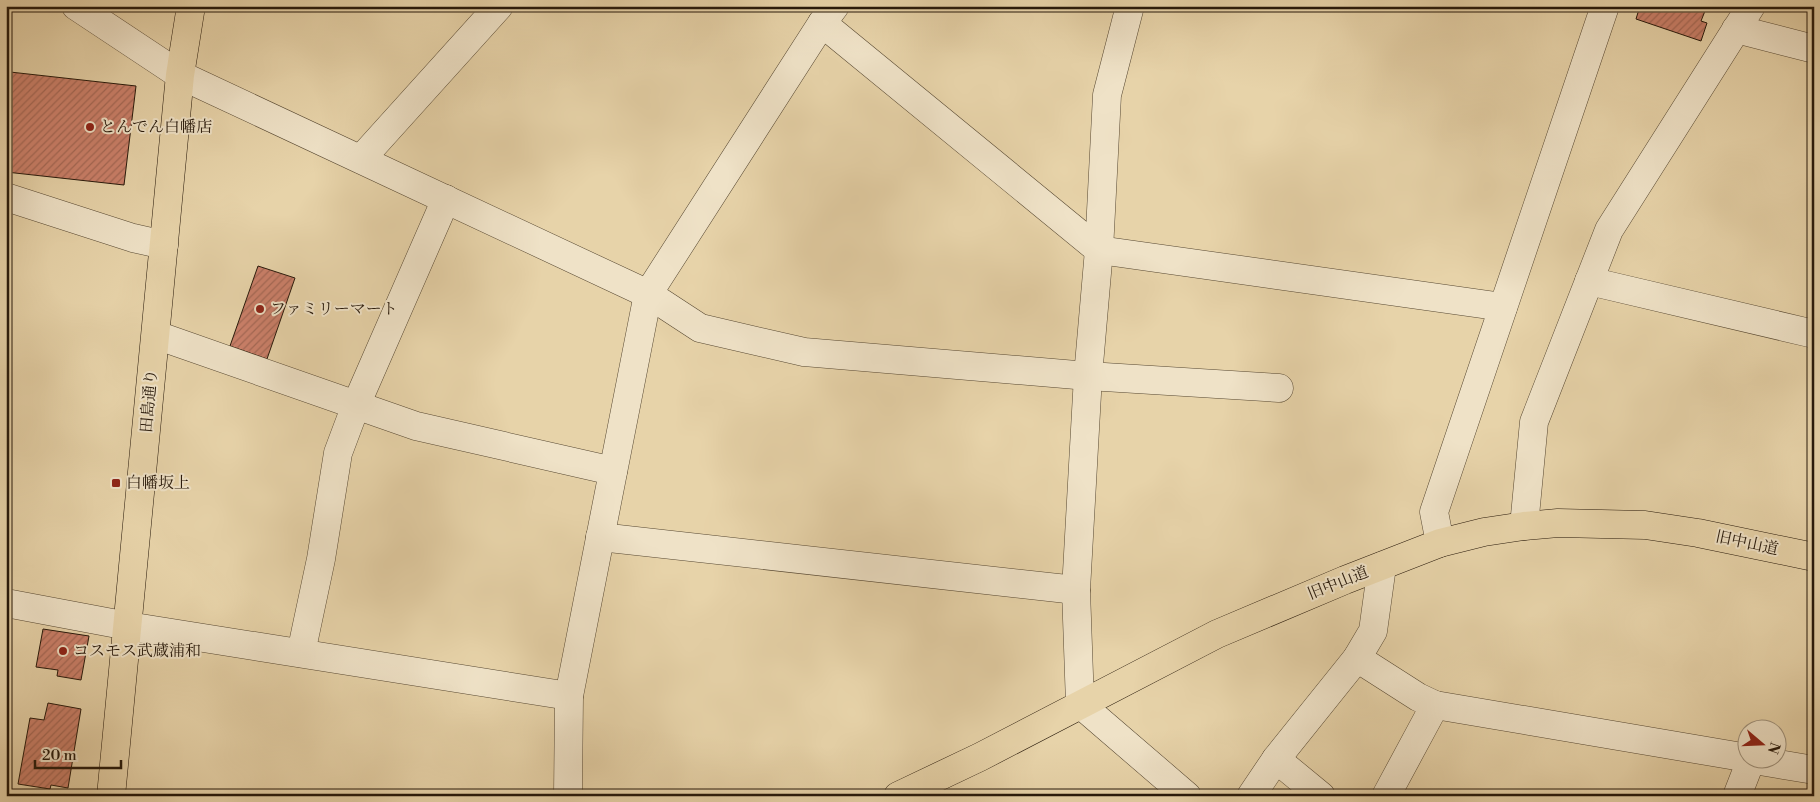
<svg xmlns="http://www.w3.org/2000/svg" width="1820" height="802" viewBox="0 0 1820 802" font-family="'Libre Bodoni','Noto Serif JP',serif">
	<defs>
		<pattern id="building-hatch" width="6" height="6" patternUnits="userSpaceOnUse" patternTransform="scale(1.25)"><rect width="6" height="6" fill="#cb806a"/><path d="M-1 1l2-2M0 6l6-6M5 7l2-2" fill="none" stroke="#a56855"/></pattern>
	</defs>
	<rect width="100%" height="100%" fill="#e7d3a9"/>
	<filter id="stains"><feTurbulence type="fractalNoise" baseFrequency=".004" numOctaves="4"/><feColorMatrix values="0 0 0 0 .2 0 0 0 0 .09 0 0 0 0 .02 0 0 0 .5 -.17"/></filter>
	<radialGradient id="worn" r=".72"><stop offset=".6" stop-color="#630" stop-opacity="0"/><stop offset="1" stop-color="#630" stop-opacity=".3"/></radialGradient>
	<g fill="url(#building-hatch)" stroke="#27190b">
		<path d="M1640 6H1707L1701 21 1707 23 1701 41 1636 19Z"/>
		<path d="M10 72 136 86 124 185 6 172V104Z"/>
		<path d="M258 266 295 278 267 359 230 346Z"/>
		<path d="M43 629 89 636 81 680 57 676 58 670 36 667Z"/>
		<path d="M48 703 81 709 68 788 51 785 50 789 18 784 30 718 44 720Z"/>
	</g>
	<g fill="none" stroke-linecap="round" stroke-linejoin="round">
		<defs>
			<g id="minor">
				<path d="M76 6 180 75 648 294 700 328 804 352 1088 376 1279 388"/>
				<path d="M1130 6 1107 95 1099 250 1088 376 1076 590 1080 704 1187 796"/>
				<path d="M822 23 1099 250 1503 307"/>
				<path d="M1736 29 1814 49"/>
				<path d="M361 159 499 6"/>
				<path d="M6 197 133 238 164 245"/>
				<path d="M1589 281 1814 334"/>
				<path d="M156 335 416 426 613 471"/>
				<path d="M1524 526 1534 422 1609 230 1751 6"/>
				<path d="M600 537 1076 590"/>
				<path d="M1440 543 1434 512 1605 6"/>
				<path d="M6 603 128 626 569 696"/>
				<path d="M301 653 321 559 338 453 356 405 446 199"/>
				<path d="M1357 658 1418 697 1435 705"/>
				<path d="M1276 759 1321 796"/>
				<path d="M1754 760 1814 770"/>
				<path d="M568 796 569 696 648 294 822 23 835 6"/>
				<path d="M1251 796 1276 759 1357 658 1373 631 1382 566"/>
				<path d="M1386 796 1435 705 1748 758"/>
				<path d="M1737 796 1751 760"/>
			</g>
			<g id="major">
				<path d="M111 796 180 75 191 6"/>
				<path d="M898 796 980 757 1217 634 1345 580 1440 543 1484 532 1524 526 1558 523 1645 525 1698 533 1814 557"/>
			</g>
		</defs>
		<use href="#minor" stroke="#574832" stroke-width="29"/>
		<use href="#major" stroke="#27190b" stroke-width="29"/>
		<use href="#minor" stroke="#efe2c7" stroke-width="28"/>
		<use href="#major" stroke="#e7d3a9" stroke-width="28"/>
	</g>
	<g fill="#8f2418" stroke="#efe2c7" stroke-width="2">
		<circle cx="90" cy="127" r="5"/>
		<circle cx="260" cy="309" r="5"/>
		<rect x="111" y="478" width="10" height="10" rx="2.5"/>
		<circle cx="63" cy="651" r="5"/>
	</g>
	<g text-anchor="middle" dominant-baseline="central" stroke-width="4" stroke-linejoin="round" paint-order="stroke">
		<g font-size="16" fill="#27190b" stroke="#efe2c7" text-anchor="start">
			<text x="100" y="127">とんでん白幡店</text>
			<text x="270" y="309">ファミリーマート</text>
			<text x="126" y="483">白幡坂上</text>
			<text x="73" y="651">コスモス武蔵浦和</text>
		</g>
		<g font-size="16" fill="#27190b" stroke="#efe2c7">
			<text transform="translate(149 401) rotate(-85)">田島通り</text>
			<text transform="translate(1747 543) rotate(12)">旧中山道</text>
			<text transform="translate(1338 583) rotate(-22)">旧中山道</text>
		</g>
	</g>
	<rect width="1820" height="802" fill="none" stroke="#e7d3a9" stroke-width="25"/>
	<rect x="8" y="8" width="1805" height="787" fill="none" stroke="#27190b" stroke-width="2.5"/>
	<rect x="12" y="12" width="1795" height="777" fill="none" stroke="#27190b"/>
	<g transform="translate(1762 744) rotate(109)"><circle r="24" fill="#efe2c7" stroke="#9f927c"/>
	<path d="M0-4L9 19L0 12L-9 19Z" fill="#8f2418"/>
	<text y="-8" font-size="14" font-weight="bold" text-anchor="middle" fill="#27190b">N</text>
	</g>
	<path d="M35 760v8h86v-8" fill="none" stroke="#27190b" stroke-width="2.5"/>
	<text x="42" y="760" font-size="15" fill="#27190b" stroke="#efe2c7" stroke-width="4" paint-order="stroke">20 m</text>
	<rect width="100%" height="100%" filter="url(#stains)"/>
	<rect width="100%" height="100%" fill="url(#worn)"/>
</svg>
